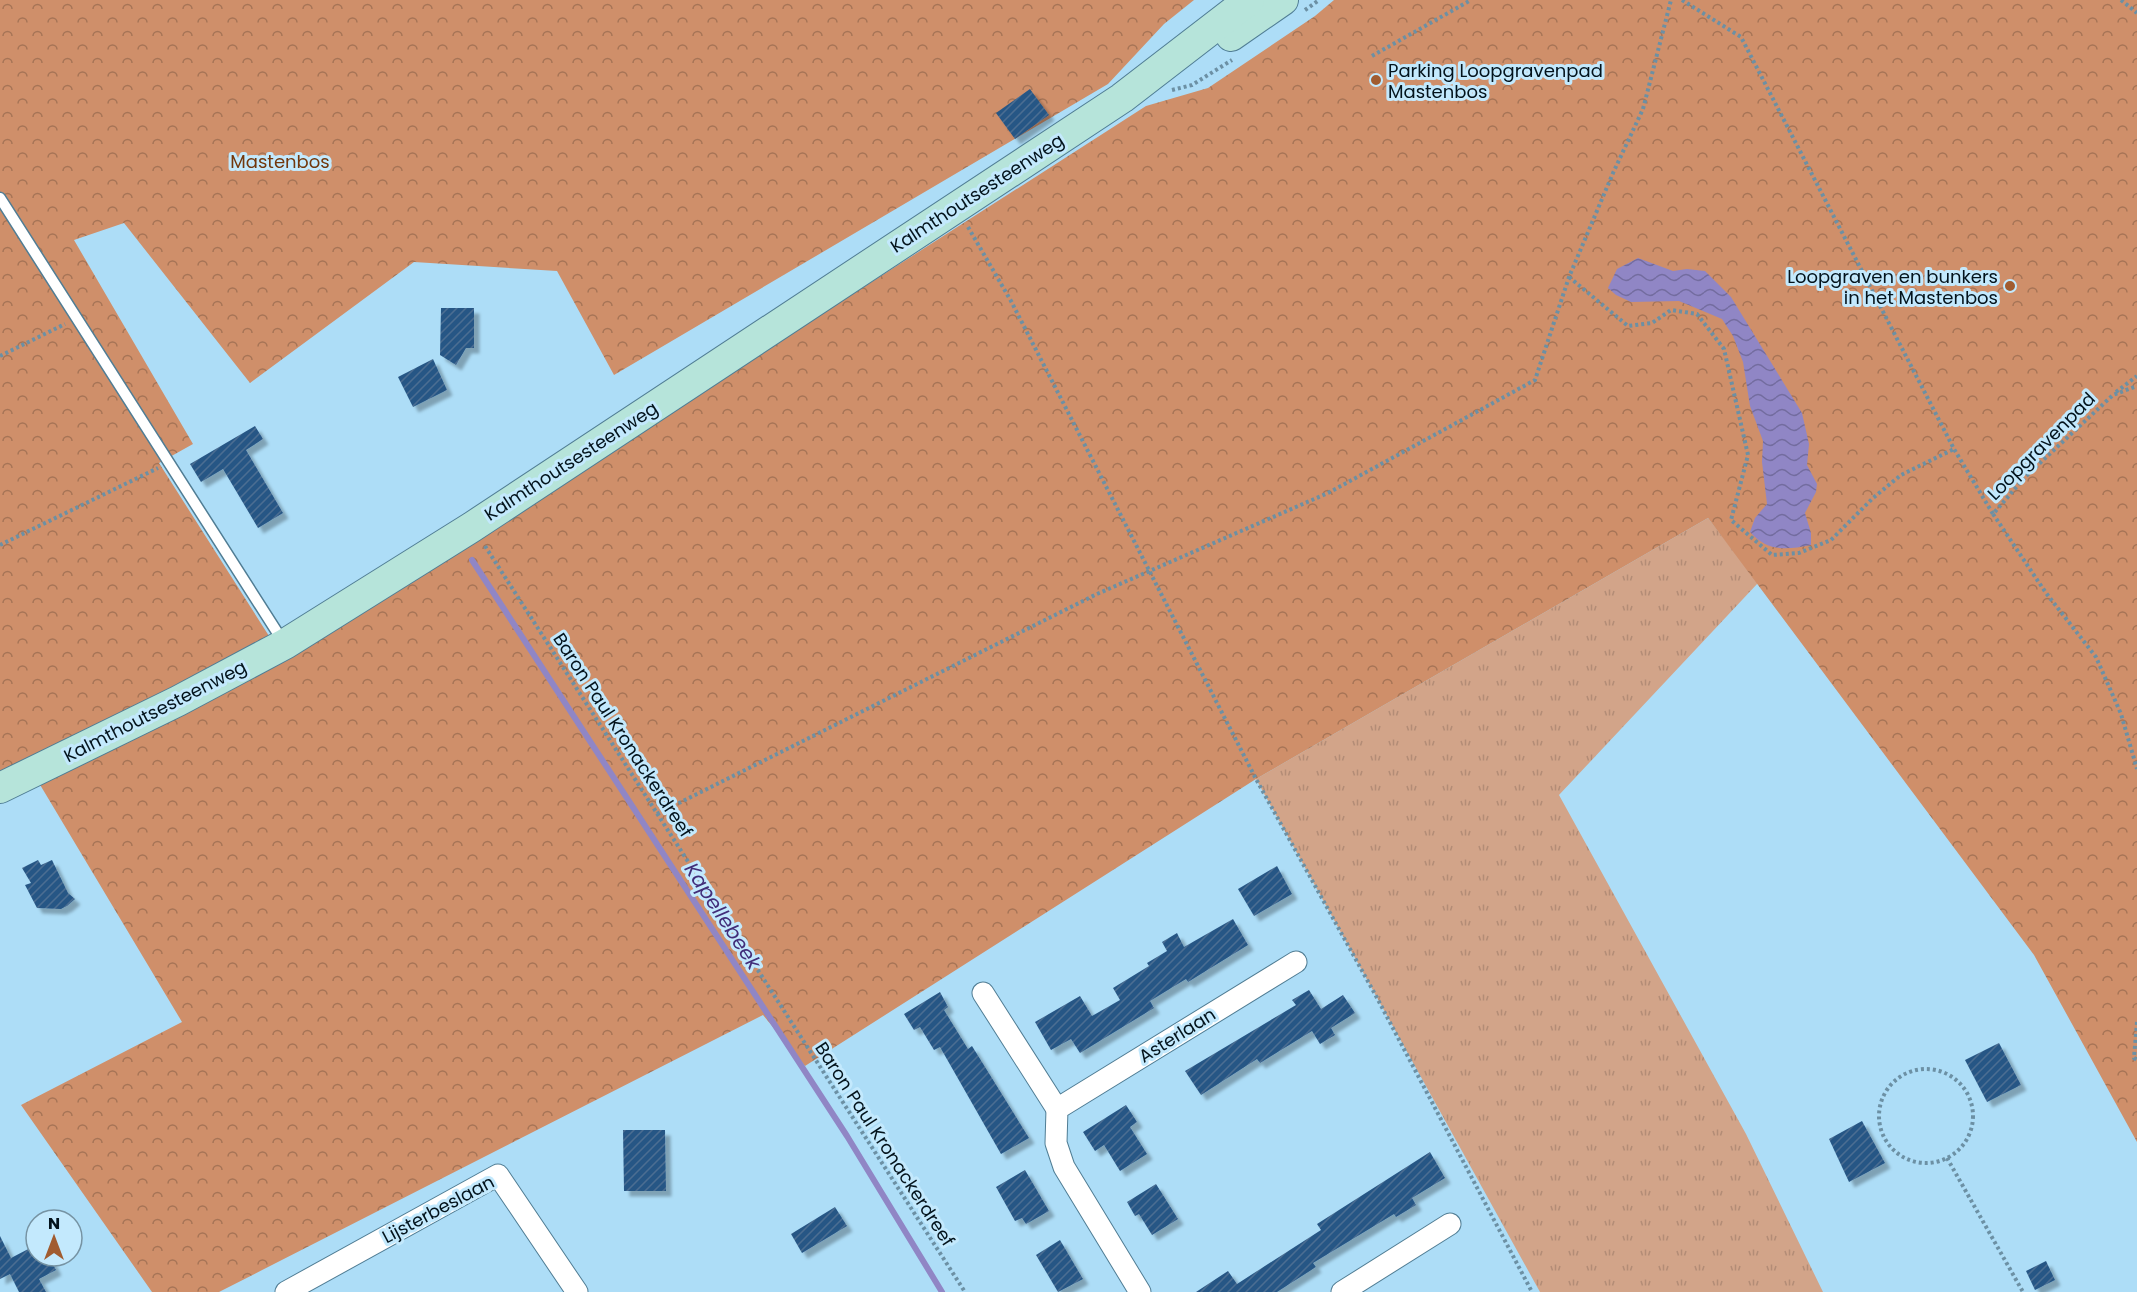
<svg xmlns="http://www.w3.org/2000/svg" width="2137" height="1292" viewBox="0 0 2137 1292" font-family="Poppins,sans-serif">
	<defs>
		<pattern id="grass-tufts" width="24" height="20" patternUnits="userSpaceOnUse" patternTransform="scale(1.5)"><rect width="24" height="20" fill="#d2a489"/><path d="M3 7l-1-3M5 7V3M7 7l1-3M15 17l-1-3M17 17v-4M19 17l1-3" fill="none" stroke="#b38c76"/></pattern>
		<pattern id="forest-crowns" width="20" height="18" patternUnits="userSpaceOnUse" patternTransform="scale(1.5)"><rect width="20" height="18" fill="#cf8f6a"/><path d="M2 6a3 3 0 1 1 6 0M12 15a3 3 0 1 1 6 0" fill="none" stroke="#a67456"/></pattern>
		<pattern id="water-waves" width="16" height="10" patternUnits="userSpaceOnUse" patternTransform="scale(1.5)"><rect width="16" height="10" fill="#9086c5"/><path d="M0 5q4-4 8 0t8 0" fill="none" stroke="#736c9f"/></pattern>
		<pattern id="building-hatch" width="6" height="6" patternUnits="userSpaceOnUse" patternTransform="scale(1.5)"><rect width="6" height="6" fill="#285685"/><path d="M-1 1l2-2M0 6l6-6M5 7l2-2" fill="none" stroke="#4b6e92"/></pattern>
		<filter id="shadow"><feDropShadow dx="5.5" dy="5.5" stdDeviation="1.5" flood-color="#0004"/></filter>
	</defs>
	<rect width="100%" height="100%" fill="#adddf7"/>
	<path fill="url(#grass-tufts)" d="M1708 518 1758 583 1559 795 1746 1134 1823 1292H1540L1256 779Z"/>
	<g fill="url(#forest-crowns)">
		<path d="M0 0H1194L1164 24 1108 84 614 375 557 271 414 262 250 383 124 223 74 240 193 444 159 463 269 636 0 777Z"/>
		<path d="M1334 0H2137V1142L2034 955 1708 518 1256 779 805 1066 763 1015 219 1292H152L21 1105 182 1022 36 778 499 521 1146 106 1208 88 1315 16Z"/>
	</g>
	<path fill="url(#water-waves)" d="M1638 258 1673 271 1687 269 1705 271 1731 297 1802 413 1809 444 1807 465 1817 484 1816 492 1805 513 1811 533V545C1786 550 1768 552 1750 532L1755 518 1767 504 1762 462 1763 441 1750 406 1743 362 1733 336 1722 319 1679 301 1631 302 1616 295 1608 288 1617 269Z"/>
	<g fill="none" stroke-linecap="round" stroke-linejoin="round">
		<path stroke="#9086c5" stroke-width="6" d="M472 560 847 1136 942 1292"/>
	</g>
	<g fill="url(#building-hatch)" filter="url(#shadow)">
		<path d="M1030 89 1049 115 1015 139 996 113Z"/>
		<path d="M441 308H474V348H466L456 365 440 355Z"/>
		<path d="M433 359 447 390 413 407 398 377Z"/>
		<path d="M255 426 263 439 246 450 283 513 258 528 223 469 201 482 190 464Z"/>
		<path d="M38 860 41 865 52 860 68 893 75 899 67 906 61 909 37 908 25 885 31 883 22 868Z"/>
		<path d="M1277 866 1292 894 1254 916 1238 889Z"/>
		<path d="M1233 919 1248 945 1188 982 1186 979 1150 1001 1154 1008 1080 1053 1071 1039 1051 1050 1035 1022 1080 996 1092 1016 1120 1000 1113 988 1149 966 1147 963 1167 951 1162 942 1177 933 1184 947Z"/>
		<path d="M1309 990 1321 1009 1343 995 1355 1013 1331 1028 1335 1035 1320 1044 1312 1031 1260 1063 1257 1059 1201 1095 1185 1071 1296 1005 1292 1000Z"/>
		<path d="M940 992 948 1007 944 1010 968 1049 972 1046 1029 1138 1001 1154 940 1047 934 1050 920 1027 914 1030 904 1014Z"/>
		<path d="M1999 1043 2021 1085 1987 1102 1965 1060Z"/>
		<path d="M1126 1105 1137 1122 1130 1127 1147 1154 1120 1171 1104 1145 1095 1151 1083 1132Z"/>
		<path d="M1862 1121 1885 1163 1849 1182 1829 1139Z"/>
		<path d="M623 1130H665L666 1191H624Z"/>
		<path d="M1430 1152 1445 1178 1412 1198 1416 1205 1396 1217 1394 1214 1313 1263 1316 1267 1277 1292H1196L1228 1271 1237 1284 1321 1230 1317 1224Z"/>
		<path d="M1025 1170 1049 1211 1026 1224 1022 1218 1015 1221 996 1187Z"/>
		<path d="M1156 1184 1178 1219 1152 1235 1139 1214 1135 1216 1127 1202Z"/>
		<path d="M835 1207 847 1226 802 1253 791 1234Z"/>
		<path d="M0 1236 11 1258 36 1245V1256H49L56 1270 39 1279 46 1292H19L10 1274 0 1279Z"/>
		<path d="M1060 1240 1083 1279 1058 1292 1036 1255Z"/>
		<path d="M2046 1261 2055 1280 2035 1290 2026 1271Z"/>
	</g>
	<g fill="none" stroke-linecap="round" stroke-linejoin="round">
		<defs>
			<path id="service" d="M0 198 284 643"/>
			<g id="minor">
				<path d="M983 993 1057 1109"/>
				<path d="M286 1292 498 1175 577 1292"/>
				<path d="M1140 1292 1064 1167 1056 1143 1057 1109 1296 962"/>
				<path d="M1342 1292 1450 1224"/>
			</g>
			<g id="secondary">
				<path d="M1231 36 1283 0"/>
				<path d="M0 788 178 701 285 644 472 527 1122 98 1249 0"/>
			</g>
		</defs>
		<use href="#service" stroke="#507d94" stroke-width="13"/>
		<use href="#minor" stroke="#507d94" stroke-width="23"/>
		<use href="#secondary" stroke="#507d94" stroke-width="32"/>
		<g stroke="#6c90a4" stroke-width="4" stroke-dasharray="3 3" stroke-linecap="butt">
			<path d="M1682 0 1741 37 1954 449 1993 514 2026 476 2113 395 2137 386"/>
			<path d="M2121 0 2137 13"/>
			<path d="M1305 10 1319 0"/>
			<path d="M1372 56 1471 0"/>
			<path d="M1172 90 1192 85 1232 60"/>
			<path d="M968 227 1011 301 1256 779 1376 996 1532 1292"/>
			<path d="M1569 277 1628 326 1652 323 1671 310 1697 314 1724 349 1748 455 1731 520 1772 555 1799 553 1831 540 1873 498 1901 475 1954 449"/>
			<path d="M0 356 65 324"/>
			<path d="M2116 392 2137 376"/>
			<path d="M1993 514 2046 593 2096 657 2121 714 2137 769"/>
			<path d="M0 545 158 468"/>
			<path d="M485 546 965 1292"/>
			<path d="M657 814 1097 594 1328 493 1535 380 1569 277 1613 173 1643 109 1671 0"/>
			<path d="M2137 1022 2134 1058 2137 1060"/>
			<circle cx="1926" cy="1116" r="47"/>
			<path d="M1947 1158 2023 1292"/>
		</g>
		<use href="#service" stroke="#fff" stroke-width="10"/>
		<use href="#minor" stroke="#fff" stroke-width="21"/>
		<use href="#secondary" stroke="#b6e4da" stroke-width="30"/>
	</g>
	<g fill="#a15c30" stroke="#c3e9fd" stroke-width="2">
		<circle cx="1376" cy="80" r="6"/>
		<circle cx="2010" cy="286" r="6"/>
	</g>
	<g text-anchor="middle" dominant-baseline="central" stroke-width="6" stroke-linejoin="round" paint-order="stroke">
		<g font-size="18" fill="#03131c" stroke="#c3e9fd" text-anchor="start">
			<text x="1388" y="70">Parking Loopgravenpad<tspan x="1388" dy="21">Mastenbos</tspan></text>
			<text x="1998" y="276" text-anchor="end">Loopgraven en bunkers<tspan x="1998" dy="21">in het Mastenbos</tspan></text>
		</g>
		<g font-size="18" fill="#72370c" stroke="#c3e9fd">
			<text x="280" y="161">Mastenbos</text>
		</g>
		<g font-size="18" fill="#03131c" stroke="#c3e9fd">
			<text transform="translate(977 193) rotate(-33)">Kalmthoutsesteenweg</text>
			<text transform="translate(2041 446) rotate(-45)">Loopgravenpad</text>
			<text transform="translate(571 461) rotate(-33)">Kalmthoutsesteenweg</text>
			<text transform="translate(155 711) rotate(-27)">Kalmthoutsesteenweg</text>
			<text transform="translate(623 735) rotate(57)">Baron Paul Kronackerdreef</text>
			<text transform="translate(1177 1035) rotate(-32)">Asterlaan</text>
			<text transform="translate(885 1144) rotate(57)">Baron Paul Kronackerdreef</text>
			<text transform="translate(438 1209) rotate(-28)">Lijsterbeslaan</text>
		</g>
		<g font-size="20" font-style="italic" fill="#422e79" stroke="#c3e9fd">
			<text transform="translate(723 916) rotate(57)">Kapellebeek</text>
		</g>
	</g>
	<g transform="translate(54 1238)"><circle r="28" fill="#c3e9fd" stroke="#7693a3" stroke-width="1.5"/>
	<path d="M0-4.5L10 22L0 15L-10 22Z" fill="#a15c30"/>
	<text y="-9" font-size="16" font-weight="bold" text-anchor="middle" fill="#03131c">N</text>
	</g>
</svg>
